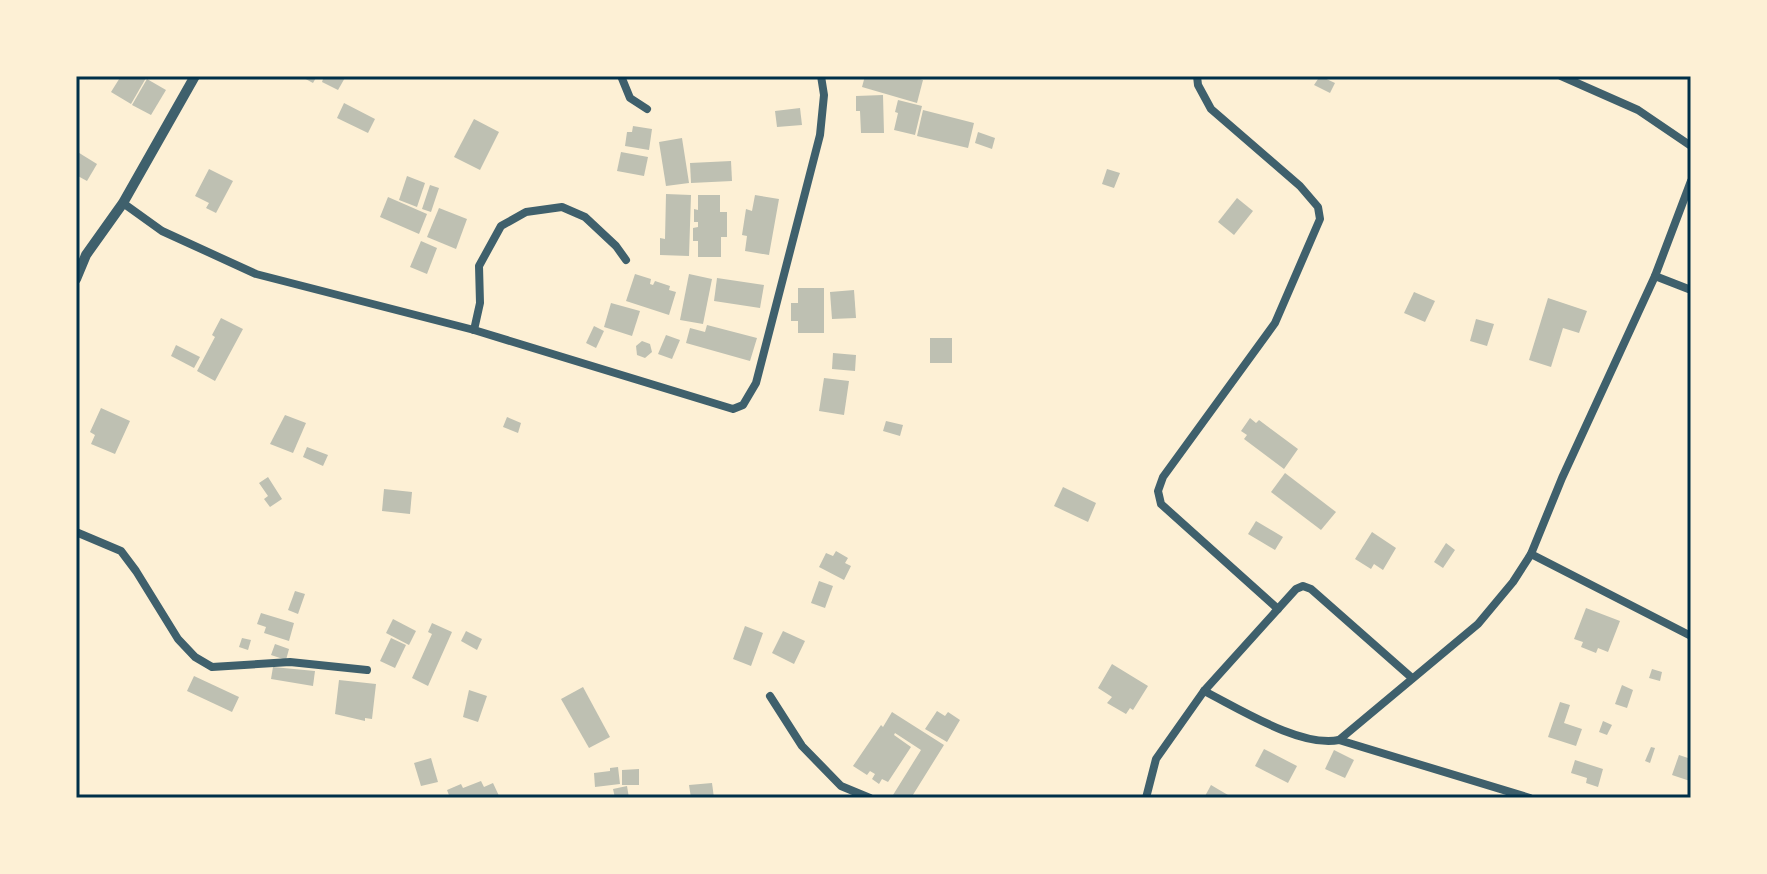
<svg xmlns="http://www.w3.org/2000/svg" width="1767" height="874" viewBox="0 0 1767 874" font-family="'Exo 2',sans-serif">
	<rect width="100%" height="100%" fill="#fdf0d5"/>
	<g fill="#bec0b2">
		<path d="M121 76H142L146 78 131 104 111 92Z"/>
		<path d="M300 76H317L313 83Z"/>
		<path d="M324 76H346L338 90 322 82Z"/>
		<path d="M865 76H908L923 80 917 103 862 87Z"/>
		<path d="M1320 76 1335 83 1330 93 1314 85Z"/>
		<path d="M147 79 166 90 151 115 132 105Z"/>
		<path d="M883 95 884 133H861L860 111H856V96Z"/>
		<path d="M898 100 922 106 915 135 894 130 898 113 895 112Z"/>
		<path d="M344 103 375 119 368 133 337 118Z"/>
		<path d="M800 108 802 125 777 127 775 111Z"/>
		<path d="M923 110 974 123 968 148 917 136Z"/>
		<path d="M474 119 499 132 480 170 454 157Z"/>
		<path d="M633 126 652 129 649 150 625 146 627 132H632Z"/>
		<path d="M978 132 995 138 992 149 975 143Z"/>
		<path d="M682 138 689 183 666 186 659 142Z"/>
		<path d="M76 151 97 164 87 181 76 175Z"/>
		<path d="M621 152 648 157 644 176 617 171Z"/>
		<path d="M731 161 732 181 691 183 690 163Z"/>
		<path d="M209 169 233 181 216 213 206 208 209 203 195 196Z"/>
		<path d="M1107 169 1120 173 1114 188 1102 184Z"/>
		<path d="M407 176 425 183 417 207 399 200Z"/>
		<path d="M430 185 439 188 431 212 422 209Z"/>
		<path d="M666 194 691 195 689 256 660 255V238L665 239Z"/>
		<path d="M698 195H720V212H727V237H721V257H698V241H693V228L698 227V222H694V209L698 210Z"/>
		<path d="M755 195 779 199 769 255 745 251 747 236 742 235 746 209 752 211Z"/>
		<path d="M388 197 427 214 419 234 380 217Z"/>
		<path d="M1237 198 1253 211 1234 235 1218 222Z"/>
		<path d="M439 208 467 219 456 249 427 237Z"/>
		<path d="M421 241 437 248 427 274 410 267Z"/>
		<path d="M635 274 651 279 650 284 653 285 655 281 670 286 669 290 676 292 669 315 626 301Z"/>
		<path d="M689 274 712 279 703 324 680 320Z"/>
		<path d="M717 278 764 285 760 308 714 301Z"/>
		<path d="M798 288H824V333H798V321H791V303H798Z"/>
		<path d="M854 290 856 318 832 319 830 292Z"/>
		<path d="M1414 292 1435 301 1425 322 1404 313Z"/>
		<path d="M1548 298 1587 311 1579 333 1563 328 1551 367 1529 360Z"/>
		<path d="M611 303 640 311 632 336 604 327Z"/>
		<path d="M221 318 243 329 215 381 197 371 215 337 212 335Z"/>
		<path d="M1476 319 1494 324 1487 346 1470 341Z"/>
		<path d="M707 325 757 338 750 361 686 343 690 328 705 332Z"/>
		<path d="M594 326 604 331 596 348 586 343Z"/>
		<path d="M666 335 680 340 672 359 658 354Z"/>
		<rect x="930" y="338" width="22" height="25"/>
		<path d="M642 341 650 344 652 352 645 358 637 355 636 346Z"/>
		<path d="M176 345 200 357 194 368 171 356Z"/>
		<path d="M833 353 856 355 855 371 832 369Z"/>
		<path d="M824 378 849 381 844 415 819 411Z"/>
		<path d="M101 408 130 421 115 454 91 444 95 435 90 432Z"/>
		<path d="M285 415 306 423 293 453 270 444Z"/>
		<path d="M507 417 521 423 518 433 503 427Z"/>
		<path d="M1250 418 1256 423 1259 420 1298 449 1284 469 1244 439 1247 435 1241 431Z"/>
		<path d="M886 421 903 425 900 436 883 431Z"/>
		<path d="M307 447 328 455 323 466 303 457Z"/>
		<path d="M1285 473 1336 512 1321 530 1271 492Z"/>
		<path d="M268 477 282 499 270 507 264 499 268 496 259 483Z"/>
		<path d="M1063 487 1096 503 1088 522 1054 506Z"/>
		<path d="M384 489 412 492 410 514 382 511Z"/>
		<path d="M1256 521 1283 537 1275 550 1248 534Z"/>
		<path d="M1372 532 1396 548 1383 570 1374 564 1371 569 1355 559Z"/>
		<path d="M1446 543 1455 550 1443 568 1434 562Z"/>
		<path d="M836 551 848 558 845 563 851 566 844 580 819 567 826 553 833 556Z"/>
		<path d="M819 581 833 586 825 608 811 603Z"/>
		<path d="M295 591 305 594 298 614 288 610Z"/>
		<path d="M1586 608 1620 621 1608 652 1598 648 1596 653 1581 647 1583 642 1574 639Z"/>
		<path d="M261 613 294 623 289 641 264 633 266 627 257 624Z"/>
		<path d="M393 619 416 631 409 645 386 633Z"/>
		<path d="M432 623 452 632 428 686 412 678 432 634 428 632Z"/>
		<path d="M745 626 763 633 751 666 733 659Z"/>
		<path d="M466 631 482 639 477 650 461 641Z"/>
		<path d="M783 631 805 641 794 664 772 653Z"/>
		<path d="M242 638 251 640 248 650 239 647Z"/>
		<path d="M391 638 406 645 395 668 380 661Z"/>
		<path d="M275 644 289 649 286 660 271 655Z"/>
		<path d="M1112 664 1148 686 1133 710 1130 708 1126 714 1107 703 1112 697 1098 688Z"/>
		<path d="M273 667 315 671 313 686 271 679Z"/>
		<path d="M1652 669 1662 672 1660 681 1649 678Z"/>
		<path d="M194 676 239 697 232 712 187 691Z"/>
		<path d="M339 680 376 684 372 719 365 718V721L335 714Z"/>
		<path d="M1622 685 1633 690 1627 708 1615 704Z"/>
		<path d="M583 687 610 737 589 748 561 699Z"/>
		<path d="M469 690 487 696 478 722 463 717Z"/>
		<path d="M1560 702 1570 705 1564 723 1582 729 1576 746 1548 737Z"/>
		<path d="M937 711 945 716 948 712 960 720 947 742 925 729Z"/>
		<path d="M892 712 944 745 911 798H897L893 795 921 750 895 733 894 735 911 747 888 782 882 779 879 784 872 779 875 774 870 771 867 775 853 766 881 725 883 727Z"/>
		<path d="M1603 721 1612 725 1607 735 1599 732Z"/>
		<path d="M1651 747 1655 748 1650 763 1645 761Z"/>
		<path d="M1264 749 1297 766 1288 783 1255 766Z"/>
		<path d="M1334 750 1354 760 1345 778 1325 769Z"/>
		<path d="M1679 755 1691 759 1690 781 1672 775Z"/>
		<path d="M431 758 438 782 421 786 414 763Z"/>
		<path d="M1575 760 1603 769 1598 787 1586 783 1587 778 1571 773Z"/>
		<path d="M618 767 620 784 595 787 594 773 610 771V768Z"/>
		<path d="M639 769V785H622V770Z"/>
		<path d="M481 781 484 787 493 783 500 798H450L447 790 461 784 463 788Z"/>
		<path d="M712 783 714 798H691L689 785Z"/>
		<path d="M1211 785 1233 798H1204Z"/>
		<path d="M627 786 629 798H615L613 789Z"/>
	</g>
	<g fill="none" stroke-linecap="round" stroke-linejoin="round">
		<g stroke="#3f606c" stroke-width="8">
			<path d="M621 76 630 98 647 109"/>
			<path d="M1197 76 1198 85 1211 109 1300 186 1318 207 1320 219 1275 323 1163 477 1158 491 1161 504 1278 609"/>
			<path d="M1561 76 1638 110 1691 146"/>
			<path d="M123 203 162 231 256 274 474 330 733 409 743 405 756 383 820 135 824 95 821 76"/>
			<path d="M1655 276 1691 290"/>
			<path d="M474 330 480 303 479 266 501 226 526 212 562 207 585 217 616 246 626 260"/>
			<path d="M76 532 121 551 136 571 178 639 195 657 212 667 290 662 367 670"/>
			<path d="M1531 554 1691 636"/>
			<path d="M1204 691C1238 708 1301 748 1339 740L1478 624 1513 582 1531 554 1562 478 1655 276 1691 181"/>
			<path d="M770 696 802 746 841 786 870 798"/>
			<path d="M1339 740 1530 798"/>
			<path d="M1146 798 1156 759 1204 691 1296 589 1303 586 1311 589 1412 678"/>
		</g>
		<path stroke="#3f606c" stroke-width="10" d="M76 279 86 255 123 203 195 76"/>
	</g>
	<rect width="1767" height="874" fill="none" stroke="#fdf0d5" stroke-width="156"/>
	<rect x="78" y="78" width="1611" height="718" fill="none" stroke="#003049" stroke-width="3"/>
</svg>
